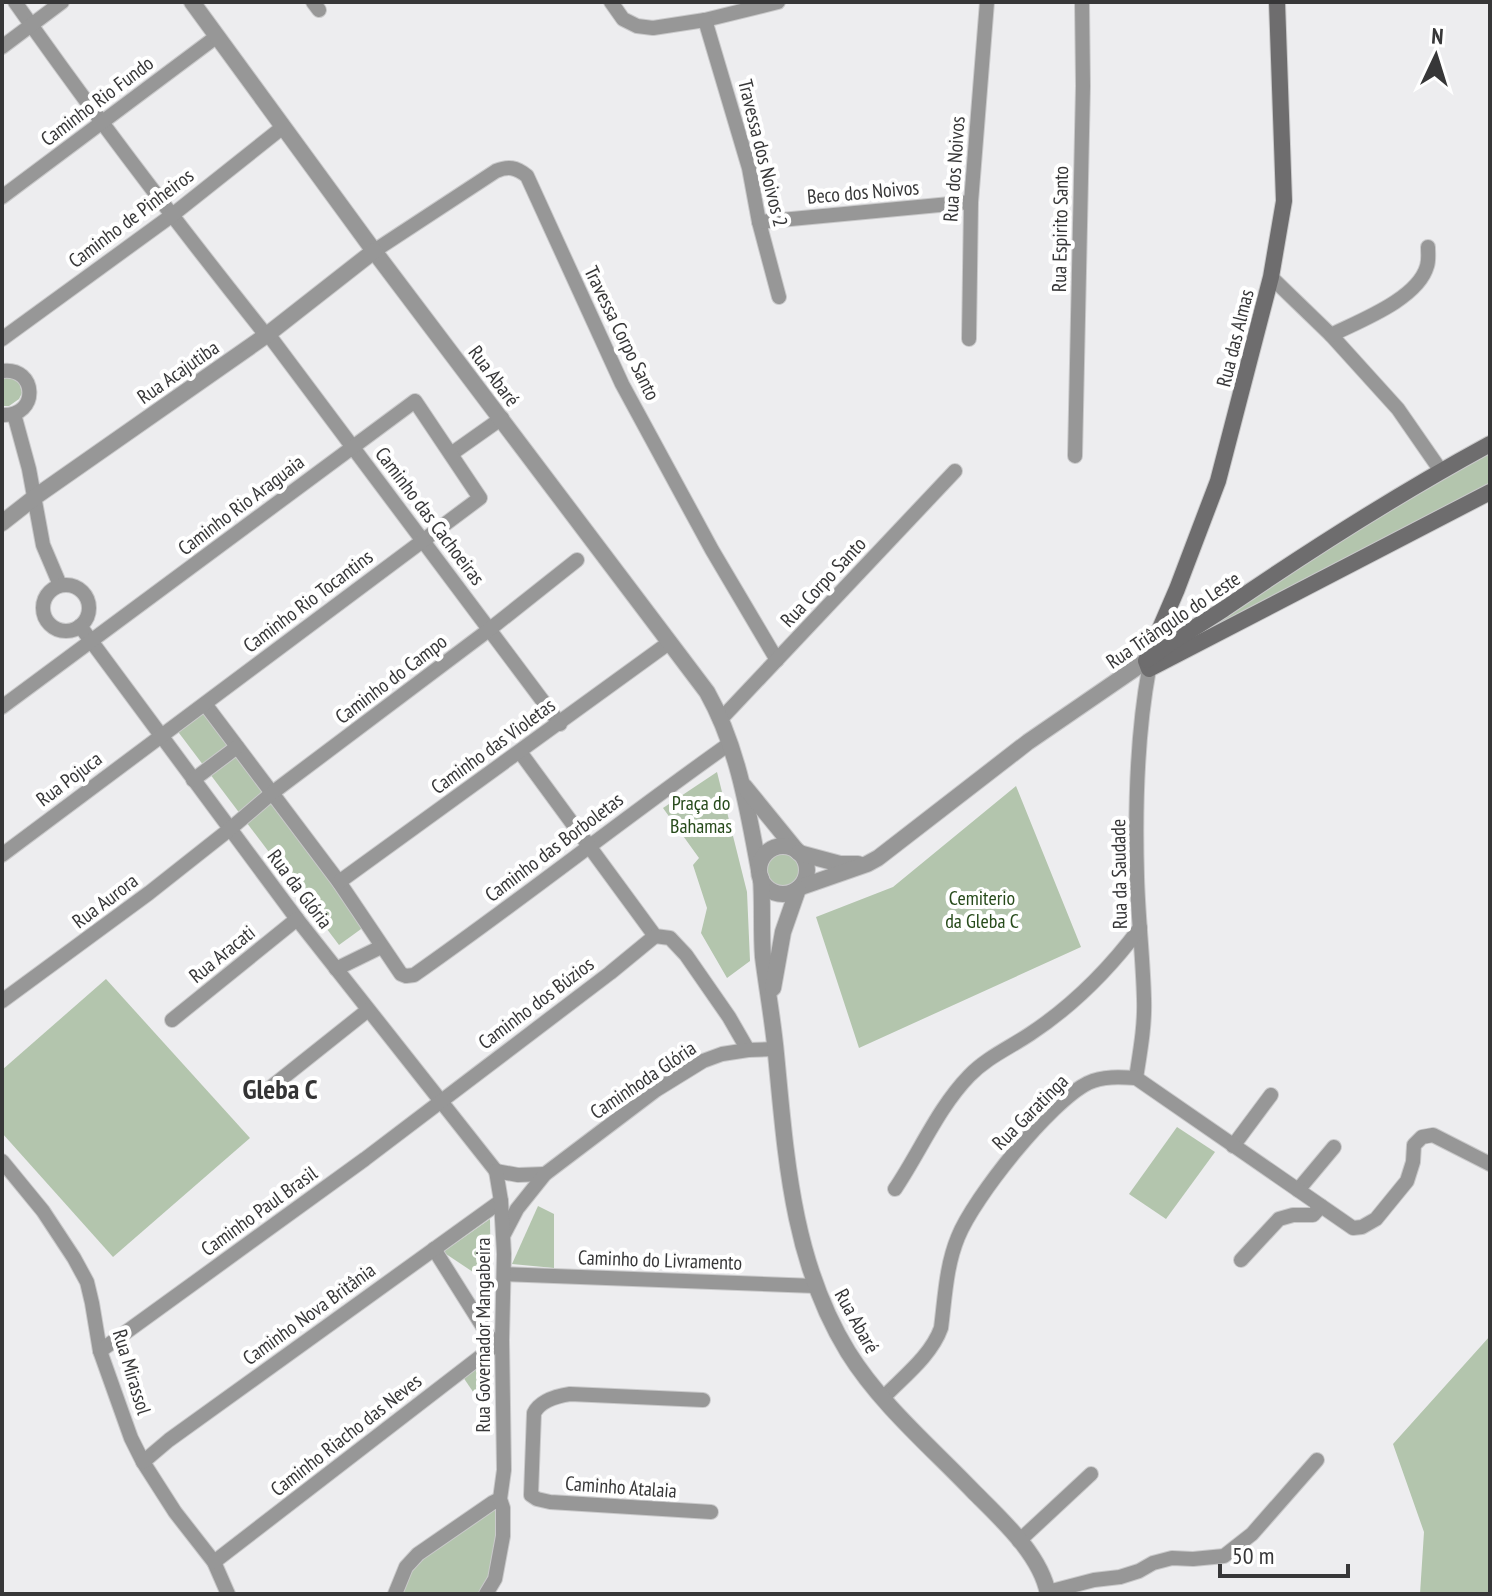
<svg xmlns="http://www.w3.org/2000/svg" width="1492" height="1596" viewBox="0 0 1492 1596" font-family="'PT Sans Narrow',sans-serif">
	<rect width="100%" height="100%" fill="#ededef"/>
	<g fill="#b3c5ad">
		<path d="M2 375 19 381 22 393 19 399 9 406H2Z"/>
		<path d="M1490 449V485L1220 625 1215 624 1243 601Z"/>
		<path d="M201 710 368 924 339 945 176 729Z"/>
		<path d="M717 772 747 892 750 961 727 978 701 933 707 908 693 865 699 858 663 808Z"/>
		<path d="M1016 786 1081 947 859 1048 816 917 893 887Z"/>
		<circle cx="784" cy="870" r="21"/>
		<path d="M106 979 250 1138 113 1257 2 1133V1070Z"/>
		<path d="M1177 1127 1215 1152 1166 1219 1129 1194Z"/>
		<path d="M538 1206 554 1214V1268L512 1264Z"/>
		<path d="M490 1219 491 1284 443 1252Z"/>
		<path d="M1490 1336V1594H1420L1424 1532 1393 1444Z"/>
		<path d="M490 1360 488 1414 463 1377Z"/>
		<path d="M504 1494 488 1587 478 1594H403L402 1588 407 1569Z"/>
	</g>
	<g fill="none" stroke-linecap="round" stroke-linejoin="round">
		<defs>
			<g id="minor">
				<path d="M15 2C95 116 179 226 266 335"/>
				<path d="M313 2 319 10"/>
				<path d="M611 2 623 19 637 26 653 28 705 20 778 2"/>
				<path d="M705 20 749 168 759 222 779 297"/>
				<path d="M2 47 62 2"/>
				<path d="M2 197 216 37"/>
				<path d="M759 222 971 202"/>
				<path d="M374 251 496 171C508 166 516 167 527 176L622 384 712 550 777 660"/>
				<path d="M1271 277 1331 335 1398 409 1441 471"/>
				<path d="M268 334 560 724"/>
				<path d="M1331 335C1359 321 1418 299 1427 266 1429 260 1428 254 1428 247"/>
				<path d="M2 339 171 216 283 127"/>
				<path d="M969 339 971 202 987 2"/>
				<path d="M2 371C37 366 40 417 2 415"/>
				<path d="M14 414 29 469 43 545 60 585"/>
				<path d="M451 454 502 418"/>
				<path d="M1075 456 1083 86 1082 2"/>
				<circle cx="66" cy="608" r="23"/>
				<path d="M80 626 297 919 496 1171"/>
				<path d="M205 704 339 882 401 974 406 976 414 975C521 900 623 819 729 744"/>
				<path d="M2 707 415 401 480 498 2 855"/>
				<path d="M720 720 955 471"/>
				<path d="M520 752 655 936 670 938 686 955 729 1017 748 1050"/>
				<path d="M193 780 237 747"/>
				<path d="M339 882 670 642"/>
				<path d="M336 969 381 947"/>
				<path d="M2 1001 149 893 230 829 272 793 490 629 577 560"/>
				<path d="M172 1020 297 919"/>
				<path d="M1136 1078C1140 1052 1145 1026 1144 999 1143 958 1138 917 1137 877 1135 810 1137 734 1149 669"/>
				<path d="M265 1092 368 1010"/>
				<path d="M1233 1146 1271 1095"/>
				<path d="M2 1161 43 1211 74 1258 87 1282 92 1303 100 1351 131 1438 143 1462 175 1512 214 1562 228 1594"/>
				<path d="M496 1171 518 1175 545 1174"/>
				<path d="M895 1189C920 1152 938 1108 969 1076 986 1058 1009 1048 1030 1034 1071 1007 1110 968 1140 928"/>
				<path d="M1298 1190 1334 1147"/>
				<path d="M504 1234 517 1209 545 1174 656 1090 703 1061 722 1054 748 1050 776 1049"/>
				<path d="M434 1249 495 1346"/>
				<path d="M1241 1260 1279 1219 1293 1215H1313L1321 1206"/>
				<path d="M504 1274 815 1286"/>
				<path d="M100 1351 365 1159 610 973 655 936"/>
				<path d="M883 1398C903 1377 931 1356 941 1328 945 1297 946 1266 958 1237 974 1197 1050 1102 1088 1083 1103 1076 1120 1077 1136 1078L1353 1228 1362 1227 1376 1219 1407 1181 1413 1162 1414 1145 1422 1137 1433 1135 1490 1164"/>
				<path d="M703 1400 570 1394C557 1396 540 1401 534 1413L531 1495 537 1499 550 1502 711 1512"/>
				<path d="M143 1462 169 1440 501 1201"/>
				<path d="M1019 1541 1091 1474"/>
				<path d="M214 1562 502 1340"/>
				<path d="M1048 1592 1094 1580 1120 1577 1139 1571 1153 1563 1172 1558 1193 1559 1224 1556 1252 1534 1317 1460"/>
				<path d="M395 1594 406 1567 418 1554 492 1503 500 1499"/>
				<path d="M486 1594 495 1579 503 1536V1508L500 1499 504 1470 502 1340 504 1254 501 1201 496 1171"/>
			</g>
			<g id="tertiary">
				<path d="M192 2 374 251 707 692C738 747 748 810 759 870"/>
				<path d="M2 523 35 497 268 334 374 251"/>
				<path d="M744 786 797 851"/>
				<circle cx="783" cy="870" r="24"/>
				<path d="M799 853 840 864H858"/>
				<path d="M761 878C763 905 761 931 763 957 767 989 773 1021 776 1054 786 1157 792 1261 848 1352 881 1405 931 1447 974 1492 1001 1519 1041 1555 1048 1594"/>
				<path d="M801 887 867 864 878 858 1028 742 1146 661"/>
				<path d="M773 988 783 932 798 889"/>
			</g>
			<g id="secondary">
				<path d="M1277 2 1284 201 1271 277 1218 481 1177 589 1146 661 1149 669 1490 492"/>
				<path d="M1147 660C1171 641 1198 626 1224 609 1310 550 1398 494 1490 444"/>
			</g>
		</defs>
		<use href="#minor" stroke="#c9c9ca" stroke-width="16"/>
		<use href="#tertiary" stroke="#c9c9ca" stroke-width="18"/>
		<use href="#secondary" stroke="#c9c9ca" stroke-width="18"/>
		<use href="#minor" stroke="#979797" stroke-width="14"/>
		<use href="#tertiary" stroke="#979797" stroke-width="16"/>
		<use href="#secondary" stroke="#6e6d6e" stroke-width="16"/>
	</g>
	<g text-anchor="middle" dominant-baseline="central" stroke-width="8" stroke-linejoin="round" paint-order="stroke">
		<g font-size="20" fill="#373738" stroke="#fff">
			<text transform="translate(97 101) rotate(-37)">Caminho Rio Fundo</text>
			<text transform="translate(763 153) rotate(76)">Travessa dos Noivos 2</text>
			<text transform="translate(954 169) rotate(-86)">Rua dos Noivos</text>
			<text transform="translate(863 192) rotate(-5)">Beco dos Noivos</text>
			<text transform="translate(131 218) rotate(-37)">Caminho de Pinheiros</text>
			<text transform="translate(1060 229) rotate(-89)">Rua Espirito Santo</text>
			<text transform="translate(622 333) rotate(64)">Travessa Corpo Santo</text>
			<text transform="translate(1235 338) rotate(-76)">Rua das Almas</text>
			<text transform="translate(178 372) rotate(-35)">Rua Acajutiba</text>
			<text transform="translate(494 376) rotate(53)">Rua Abaré</text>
			<text transform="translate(241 505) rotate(-37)">Caminho Rio Araguaia</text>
			<text transform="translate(430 516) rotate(53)">Caminho das Cachoeiras</text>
			<text transform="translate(823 582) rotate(-47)">Rua Corpo Santo</text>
			<text transform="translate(308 601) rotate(-37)">Caminho Rio Tocantins</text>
			<text transform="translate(1173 620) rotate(-34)">Rua Triângulo do Leste</text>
			<text transform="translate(391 679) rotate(-37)">Caminho do Campo</text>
			<text transform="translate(493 746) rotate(-36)">Caminho das Violetas</text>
			<text transform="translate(69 779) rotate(-37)">Rua Pojuca</text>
			<text transform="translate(554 847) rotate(-37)">Caminho das Borboletas</text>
			<text transform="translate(1119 874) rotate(-91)">Rua da Saudade</text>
			<text transform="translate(300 889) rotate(53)">Rua da Glória</text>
			<text transform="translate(105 901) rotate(-37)">Rua Aurora</text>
			<text transform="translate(222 954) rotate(-39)">Rua Aracati</text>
			<text transform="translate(536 1003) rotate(-37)">Caminho dos Búzios</text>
			<text transform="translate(643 1080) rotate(-34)">Caminhoda Glória</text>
			<text transform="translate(1030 1112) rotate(-45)">Rua Garatinga</text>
			<text transform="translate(259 1211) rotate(-36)">Caminho Paul Brasil</text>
			<text transform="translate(660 1260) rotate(2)">Caminho do Livramento</text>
			<text transform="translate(309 1314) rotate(-36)">Caminho Nova Britânia</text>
			<text transform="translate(857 1321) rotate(61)">Rua Abaré</text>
			<text transform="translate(483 1335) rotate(-90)">Rua Governador Mangabeira</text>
			<text transform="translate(132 1372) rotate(73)">Rua Mirassol</text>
			<text transform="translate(346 1435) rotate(-38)">Caminho Riacho das Neves</text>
			<text transform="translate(621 1487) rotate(4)">Caminho Atalaia</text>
		</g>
		<g font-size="20" fill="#274b1b" stroke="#fff">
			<text x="701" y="803">Praça do<tspan x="701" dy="23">Bahamas</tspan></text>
			<text x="982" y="898">Cemiterio<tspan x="982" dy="23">da Gleba C</tspan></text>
		</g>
		<g font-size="28" font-weight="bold" fill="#343435" stroke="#fff">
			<text x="280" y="1088">Gleba C</text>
		</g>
	</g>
	<rect width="1492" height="1596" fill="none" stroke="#373738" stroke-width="8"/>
	<g transform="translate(1436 56) rotate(4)" stroke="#ffffff" stroke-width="6" paint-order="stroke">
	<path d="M0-6L14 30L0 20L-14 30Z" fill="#373738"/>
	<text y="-12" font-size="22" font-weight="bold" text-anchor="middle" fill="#373738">N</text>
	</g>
	<path d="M1220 1564v12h128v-12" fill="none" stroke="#373738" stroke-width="4"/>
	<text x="1232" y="1564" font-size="24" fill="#373738" stroke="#ffffff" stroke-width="6" paint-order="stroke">50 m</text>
</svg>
